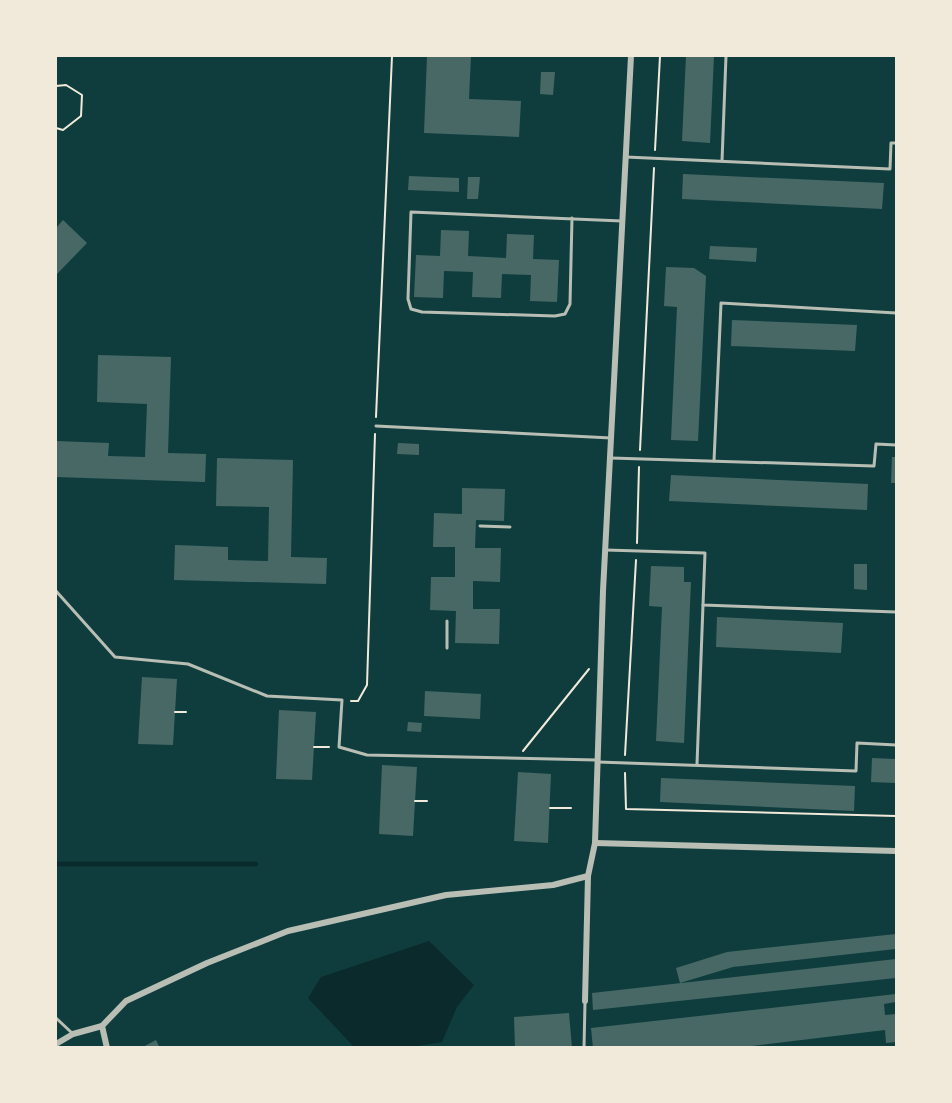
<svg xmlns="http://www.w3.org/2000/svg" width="952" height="1103" viewBox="0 0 952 1103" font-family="'DejaVu Sans',sans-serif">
	<rect width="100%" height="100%" fill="#0f3d3e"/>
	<path fill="#0a2a2b" d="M429 941 474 985 457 1007 442 1042 411 1047H354L308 998 321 977Z"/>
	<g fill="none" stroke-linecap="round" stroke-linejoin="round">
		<path stroke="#0a2a2b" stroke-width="4.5" d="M56 864H256"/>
	</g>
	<g fill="#486865">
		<path d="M427 56H471L469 99 521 101 519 137 424 133Z"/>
		<path d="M686 56H714L710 143 682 141Z"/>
		<path d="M541 72H555L553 95 540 94Z"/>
		<path d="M683 174 884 183 882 209 682 199Z"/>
		<path d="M409 176 459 178V192L408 190Z"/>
		<path d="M468 177H480L478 199H467Z"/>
		<path d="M63 220 87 243 56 275V228Z"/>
		<path d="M441 230 469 231 468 256 506 258 507 234 534 235 533 259 559 260 557 302 530 301 531 275 502 274 501 298 472 297 473 272 444 271 443 298 414 297 416 255 440 256Z"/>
		<path d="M710 246 757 248 756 262 709 259Z"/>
		<path d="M666 267 694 268 706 276 698 441 671 440 677 307 664 306Z"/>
		<path d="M732 320 857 325 855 351 731 346Z"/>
		<path d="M98 355 171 357 168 453 206 454 205 482 56 477V441L109 443 108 456 145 457 147 404 97 402Z"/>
		<path d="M398 443 419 444V455L397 454Z"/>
		<path d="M892 457H896V483H891Z"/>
		<path d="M217 458 293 460 291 557 327 558 326 584 174 580 175 545 228 547V560L268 561 269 507 216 506Z"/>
		<path d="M671 475 868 484 867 510 669 501Z"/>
		<path d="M462 488 505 489 504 521 476 520 475 548H501L500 582 473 581V609H500L499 644 455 643 456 611 430 610 431 577H455V547H433L434 513 462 514Z"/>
		<path d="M854 564H867V590L854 589Z"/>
		<path d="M651 566 684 567V582H691L684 743 656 741 662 607 649 606Z"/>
		<path d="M717 617 843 623 841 653 716 647Z"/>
		<path d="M142 677 177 679 173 745 138 744Z"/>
		<path d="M425 691 481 694 480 719 424 716Z"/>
		<path d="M279 710 316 712 312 780 276 779Z"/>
		<path d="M408 722 422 723 421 732 407 731Z"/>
		<path d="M872 758 896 759V783L871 782Z"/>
		<path d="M382 765 417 767 413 836 379 834Z"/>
		<path d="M518 772 551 774 548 843 514 841Z"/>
		<path d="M661 778 855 786 854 811 660 802Z"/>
		<path d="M896 934V949L733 967 680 983 676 968 727 952Z"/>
		<path d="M896 959V978L593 1010 592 993Z"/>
		<path d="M896 994V1002L884 1004 885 1015 896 1014V1042L886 1043 885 1030 736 1048H593L591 1028Z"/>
		<path d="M569 1013 572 1048H515L514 1017Z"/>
		<path d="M156 1040 160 1048H141Z"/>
	</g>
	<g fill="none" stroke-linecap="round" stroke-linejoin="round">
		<g stroke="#f1e9da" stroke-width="2">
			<path d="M56 86 66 85 82 95 81 116 63 130 56 128"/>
			<path d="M655 150 660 56"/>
			<path d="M376 417 392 56"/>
			<path d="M640 450 654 168"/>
			<path d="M637 543 639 467"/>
			<path d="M351 701H358L367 685 375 434"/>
			<path d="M175 712H186"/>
			<path d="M314 747H329"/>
			<path d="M523 751 589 669"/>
			<path d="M625 755 636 560"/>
			<path d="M625 773 626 809 896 816"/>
			<path d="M415 801H427"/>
			<path d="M550 808H571"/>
		</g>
		<g stroke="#b8beb3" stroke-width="3">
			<path d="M626 157 890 169 891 143H896"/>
			<path d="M722 161 726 56"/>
			<path d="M572 218 570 304 565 314 555 316 422 312 411 309 408 299 411 212 622 221"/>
			<path d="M376 426 611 438"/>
			<path d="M611 458 874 466 876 444 896 445"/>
			<path d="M714 461 721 303 896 313"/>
			<path d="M480 526 510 527"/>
			<path d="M606 550 705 553 703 605 896 612"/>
			<path d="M56 591 115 657 188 664 267 696 342 700 339 747 367 755 596 760"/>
			<path d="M447 648V621"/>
			<path d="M598 762 856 771 857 743 896 745"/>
			<path d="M697 764 703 605"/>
			<path d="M56 1018 72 1033"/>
			<path d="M584 1048 585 1002"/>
		</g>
		<g stroke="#b8beb3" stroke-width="6">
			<path d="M595 843 896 851"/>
			<path d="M585 1001 588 876 595 843 603 591 631 56"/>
			<path d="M102 1026 107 1048"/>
			<path d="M56 1044 73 1034 102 1026 126 1001 207 963 288 931 446 895 553 885 588 876"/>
		</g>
	</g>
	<rect width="952" height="1103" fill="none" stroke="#f1e9da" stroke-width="114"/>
</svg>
